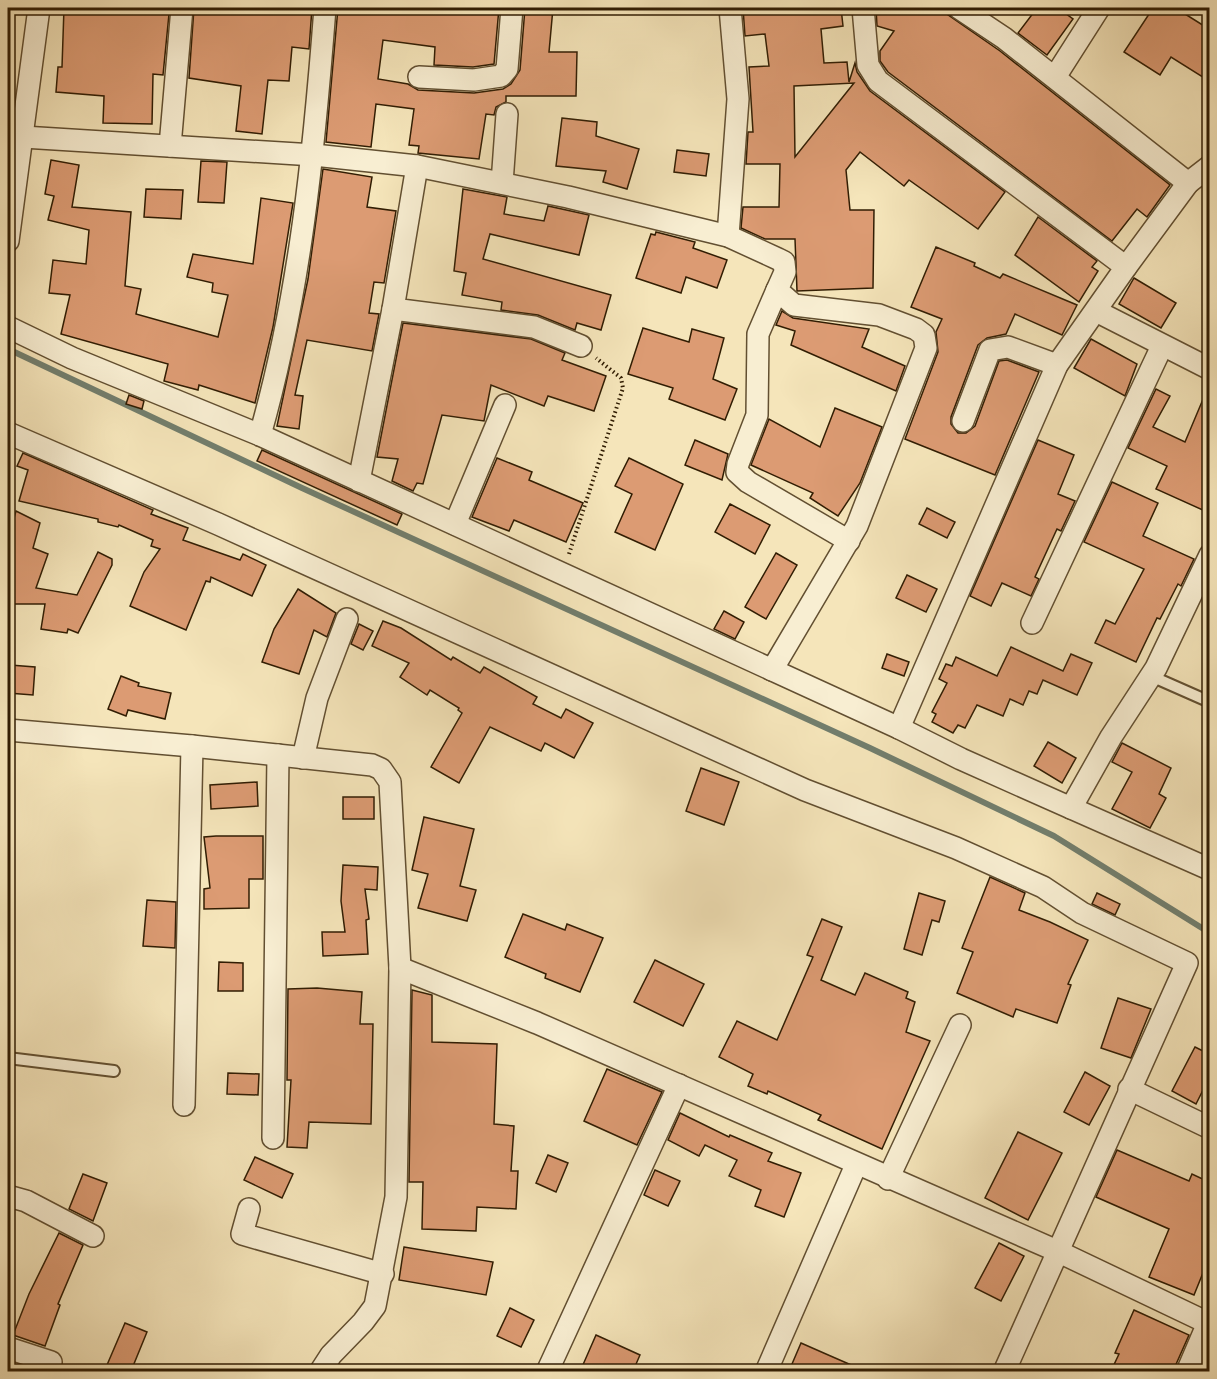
<svg xmlns="http://www.w3.org/2000/svg" width="1217" height="1379" viewBox="0 0 1217 1379" font-family="'Old Standard TT',serif">
	<rect width="100%" height="100%" fill="#f5e5ba"/>
	<filter id="stains"><feTurbulence type="fractalNoise" baseFrequency=".00333" numOctaves="4"/><feColorMatrix values="0 0 0 0 .2 0 0 0 0 .09 0 0 0 0 .02 0 0 0 .5 -.17"/></filter>
	<radialGradient id="worn" r=".72"><stop offset=".6" stop-color="#630" stop-opacity="0"/><stop offset="1" stop-color="#630" stop-opacity=".3"/></radialGradient>
	<g fill="none" stroke-linecap="round" stroke-linejoin="round">
		<path stroke="#727e6d" stroke-width="6" d="M8 349 302 488 870 748 1054 836 1210 933"/>
	</g>
	<g fill="#dc9b73" stroke="#311d03" stroke-width="1.5" fill-rule="evenodd">
		<path d="M64 8H111L169 14 163 75 153 74 152 124 103 123 104 96 56 92 58 67H62Z"/>
		<path d="M194 8H312L309 49 292 47 289 81 268 80 262 134 236 131 241 86 189 78Z"/>
		<path d="M338 8H499L494 64 473 67 434 65 435 47 383 40 378 79 408 84 418 90 474 93 503 89 511 84 520 70 525 8H553L549 52H577L576 96H506V102L496 107 494 115 486 114 479 159 418 153 419 146 409 145 414 109 376 104 371 147 326 142Z"/>
		<path d="M743 8H841L843 26 821 29 824 63 847 62 849 82 855 63 857 72 870 91 1005 192 978 229 909 180 904 186 860 152 846 170 850 210H874L873 288 797 291 795 239H765L741 228 743 207H779L780 164H746L748 132H753L749 67 769 66 765 34 745 36ZM854 83 850 88 795 157 794 86Z"/>
		<path d="M876 8H938L1000 51 1170 185 1147 217 1137 209 1112 241 888 72 880 61V51L894 31 877 26Z"/>
		<path d="M1037 8H1058L1073 19 1047 55 1018 33Z"/>
		<path d="M1153 8H1189L1185 14 1209 29V81L1171 57 1160 75 1124 52Z"/>
		<path d="M562 118 597 122 596 136 639 149 627 189 603 182 606 171 556 166Z"/>
		<path d="M677 150 709 154 706 176 674 172Z"/>
		<path d="M51 160 79 165 72 207 131 212 125 286 141 289 136 314 218 337 228 295 212 292 213 283 187 277 193 254 253 264 261 198 293 203 273 327 255 403 199 385 198 390 164 381 168 364 61 334 70 295 49 293 53 260 86 264 89 230 48 220 54 196 45 194Z"/>
		<path d="M201 161 227 162 224 203 198 202Z"/>
		<path d="M323 169 372 177 367 207 396 211 384 283 374 282 369 313 379 314 372 351 307 340 295 395 303 396 299 429 277 426 308 279Z"/>
		<path d="M146 189 183 190 181 219 144 217Z"/>
		<path d="M463 189 507 197 504 214 544 221 548 206 589 215 579 255 490 234 483 259 611 295 601 330 577 323 575 330 538 315 501 310 502 302 462 295 466 273 454 271Z"/>
		<path d="M1038 217 1097 261 1092 267 1098 271 1079 302 1015 255Z"/>
		<path d="M656 232 695 242 693 248 727 260 717 288 686 277 681 293 636 278 651 234 655 235Z"/>
		<path d="M936 247 975 263 974 266 1000 278 1003 274 1077 305 1062 335 1015 314 1006 334 987 338 978 345 951 417V424L958 433H966L975 426 999 361 1007 360 1039 372 995 475 905 439 938 352 936 332 942 319 911 307Z"/>
		<path d="M1134 278 1176 303 1161 328 1119 304Z"/>
		<path d="M782 311 793 318 869 329 862 347 905 366 896 391 791 345 795 331 776 325Z"/>
		<path d="M403 323 531 339 565 353 562 360 606 376 594 411 548 396 544 406 491 385 484 421 442 415 423 484 417 483 413 491 392 481 398 459 377 457Z"/>
		<path d="M643 328 689 342 692 329 724 338 713 379 737 389 725 420 669 399 673 388 628 374Z"/>
		<path d="M1091 339 1137 364 1125 396 1074 368Z"/>
		<path d="M1209 385V501L1205 511 1156 489 1167 466 1128 448 1156 389 1170 396 1153 427 1185 442Z"/>
		<path d="M129 395 144 401 142 409 126 404Z"/>
		<path d="M835 408 882 427 860 483 838 516 810 498 813 493 751 465 769 419 820 447Z"/>
		<path d="M695 440 728 454 722 480 685 465Z"/>
		<path d="M1038 440 1074 455 1058 494 1075 501 1061 531 1057 529 1035 577 1039 579 1031 596 1002 583 991 606 970 596Z"/>
		<path d="M262 450 402 514 397 525 257 461Z"/>
		<path d="M23 453 153 510 151 514 188 528 183 540 240 560 243 554 266 565 252 596 211 577 210 582 206 581 186 630 130 606 144 572 160 549 151 546 153 540 119 525 118 527 98 522V519L19 501 28 470 17 466Z"/>
		<path d="M497 458 532 472 529 480 583 503 566 542 514 520 509 531 472 517Z"/>
		<path d="M629 458 683 484 655 550 615 532 632 494 615 486Z"/>
		<path d="M1112 482 1158 503 1143 536 1194 559 1181 586 1178 584 1160 619 1157 618 1136 662 1095 643 1106 620 1115 624 1144 569 1084 542Z"/>
		<path d="M730 504 770 525 755 554 715 532Z"/>
		<path d="M927 508 955 522 947 538 919 524Z"/>
		<path d="M16 511 40 523 33 548 48 554 36 588 77 595 98 552 112 559V565L78 633 68 629 67 633 41 629 45 604H8V539Z"/>
		<path d="M776 553 797 565 766 619 745 607Z"/>
		<path d="M907 575 937 589 926 612 896 598Z"/>
		<path d="M298 589 336 613 327 637 314 630 299 674 262 662 274 629Z"/>
		<path d="M724 611 744 622 735 639 714 629Z"/>
		<path d="M383 621 401 628 451 660 453 657 480 673 484 667 537 697 533 704 561 718 566 709 593 723 574 758 545 743 541 751 490 727 459 783 431 767 462 713 458 710 459 708 430 690 427 695 400 677 409 663 372 646Z"/>
		<path d="M359 624 373 631 363 650 351 644Z"/>
		<path d="M1011 647 1063 671 1071 654 1092 663 1077 695 1043 680 1037 694 1029 691 1023 705 1010 699 1003 716 977 705 965 728 958 725 953 733 932 722 936 714 932 712 947 683 939 679 946 664 952 666 956 657 997 676Z"/>
		<path d="M887 654 909 662 904 676 882 668Z"/>
		<path d="M10 665 35 667 33 695 8 693Z"/>
		<path d="M121 676 139 683 138 686 171 693 165 719 128 710 126 716 108 709Z"/>
		<path d="M1048 742 1076 758 1062 783 1034 766Z"/>
		<path d="M1122 743 1171 768 1159 794 1166 798 1150 828 1112 809 1132 772 1112 762Z"/>
		<path d="M701 768 739 782 724 825 686 811Z"/>
		<path d="M257 782 258 806 211 809 210 785Z"/>
		<rect x="343" y="797" width="31" height="22"/>
		<path d="M424 817 474 829 460 886 476 890 467 921 418 908 428 874 412 870Z"/>
		<path d="M216 836H263V879H249V908L204 909V889L210 888 204 837Z"/>
		<path d="M343 865 378 867 377 890 365 889 369 919 366 920 368 954 323 956 322 932H345L341 901Z"/>
		<path d="M990 877 1025 893 1019 910 1050 922 1088 940 1068 984 1071 985 1057 1023 1016 1009 1013 1017 957 993 973 952 962 948Z"/>
		<path d="M919 893 945 901 939 922 932 920 922 955 904 949Z"/>
		<path d="M1097 893 1120 904 1115 915 1092 904Z"/>
		<path d="M147 900 176 902 175 948 143 946Z"/>
		<path d="M523 914 565 930 567 924 603 938 580 992 545 978 546 974 505 957Z"/>
		<path d="M822 919 842 927 821 980 855 995 865 973 908 992 906 998 915 1002 906 1032 930 1041 882 1149 818 1120 821 1115 768 1091 767 1094 748 1086 753 1074 719 1057 737 1021 777 1040 813 957 807 955Z"/>
		<path d="M655 960 704 984 683 1026 634 1002Z"/>
		<path d="M219 962 243 963V991H218Z"/>
		<path d="M317 988 362 992 360 1024H373L371 1124 309 1122 307 1148 287 1147 291 1080H287L288 989Z"/>
		<path d="M412 990 432 995V1042L497 1044 494 1124 514 1126 511 1171H518L516 1209 477 1207 476 1231 422 1229 423 1182H409Z"/>
		<path d="M1118 998 1151 1009 1131 1058 1101 1048Z"/>
		<path d="M1195 1047 1209 1054V1078L1196 1104 1172 1091Z"/>
		<path d="M607 1069 662 1092 637 1145 584 1121Z"/>
		<path d="M1085 1072 1110 1086 1089 1125 1064 1112Z"/>
		<path d="M228 1073 259 1074 258 1095 227 1094Z"/>
		<path d="M680 1113 729 1137 730 1135 772 1153 768 1161 801 1173 784 1217 755 1206 761 1190 729 1176 737 1160 705 1145 699 1156 668 1140Z"/>
		<path d="M1018 1132 1062 1153 1028 1220 985 1198Z"/>
		<path d="M1117 1150 1189 1181 1192 1174 1209 1182V1258L1194 1295 1149 1277 1169 1229 1096 1197Z"/>
		<path d="M548 1155 568 1163 556 1192 536 1183Z"/>
		<path d="M255 1157 293 1174 282 1198 244 1180Z"/>
		<path d="M655 1170 680 1181 668 1206 644 1195Z"/>
		<path d="M83 1174 107 1183 93 1221 69 1209Z"/>
		<path d="M59 1233 83 1245 58 1304 60 1305 45 1346 13 1335 29 1294Z"/>
		<path d="M999 1243 1024 1256 1001 1301 975 1288Z"/>
		<path d="M404 1247 493 1262 486 1295 399 1280Z"/>
		<path d="M510 1308 534 1320 521 1347 497 1336Z"/>
		<path d="M1134 1310 1189 1335 1173 1371H1111L1119 1354 1115 1353Z"/>
		<path d="M125 1323 147 1332 131 1371 107 1365Z"/>
		<path d="M596 1335 640 1355 633 1371H593L582 1367Z"/>
		<path d="M801 1343 826 1354 865 1371H789Z"/>
	</g>
	<g fill="none" stroke-linecap="round" stroke-linejoin="round">
		<defs>
			<g id="service">
				<path d="M1151 676 1210 702"/>
				<path d="M8 1058 114 1071"/>
			</g>
			<g id="minor">
				<path d="M863 8 868 65 878 81 1126 267 1057 365 899 728 961 759 1071 808 1111 737 1156 668 1210 555"/>
				<path d="M959 8 1004 38 1188 183 1210 166"/>
				<path d="M419 77 474 80 501 76 507 69 512 8"/>
				<path d="M1055 77 1099 8"/>
				<path d="M23 137 314 155 417 166 568 197 728 236 778 259 784 262 785 272 777 290 794 305 879 315 916 329 924 335 926 348 857 526 772 670"/>
				<path d="M170 146 182 8"/>
				<path d="M417 166 393 309 534 327 581 346"/>
				<path d="M502 183 507 114"/>
				<path d="M728 236 738 99 730 8"/>
				<path d="M8 241 39 8"/>
				<path d="M1126 267 1188 183"/>
				<path d="M777 290 758 334 757 415 738 464 737 472 748 482 849 541"/>
				<path d="M1096 311 1210 369"/>
				<path d="M8 327 72 358 260 435 899 728"/>
				<path d="M963 421 990 350 1008 347 1057 365"/>
				<path d="M8 433 218 524 805 790 956 848 1043 887 1082 913 1187 963 1004 1372"/>
				<path d="M260 435C300 295 314 152 325 8"/>
				<path d="M359 481 393 309"/>
				<path d="M455 524 505 405"/>
				<path d="M1032 623 1162 346"/>
				<path d="M8 730 192 746 372 765 381 769 390 782 400 968 396 1197 375 1306 363 1322 331 1355 320 1372"/>
				<path d="M303 758 317 698 347 619"/>
				<path d="M1071 808 1209 869"/>
				<path d="M400 968 537 1023 1057 1251 1208 1323 1187 1372"/>
				<path d="M1129 1089 1210 1128"/>
				<path d="M184 1105 192 746"/>
				<path d="M273 1138 278 755"/>
				<path d="M888 1179 960 1025"/>
				<path d="M8 1196 26 1201 93 1236"/>
				<path d="M249 1209 242 1234 383 1274"/>
				<path d="M8 1348 51 1362"/>
				<path d="M547 1372 679 1085"/>
				<path d="M766 1372 856 1165"/>
			</g>
		</defs>
		<use href="#service" stroke="#624f31" stroke-width="14"/>
		<use href="#minor" stroke="#624f31" stroke-width="24"/>
		<path stroke="#311d03" stroke-width="4" stroke-dasharray="1.5 3" stroke-linecap="butt" d="M569 554 623 388 621 378 596 358"/>
		<use href="#service" stroke="#f8eed2" stroke-width="10"/>
		<use href="#minor" stroke="#f8eed2" stroke-width="21"/>
	</g>
	<rect width="1217" height="1379" fill="none" stroke="#f5e5ba" stroke-width="30"/>
	<rect x="9" y="9" width="1199" height="1361" fill="none" stroke="#311d03" stroke-width="3"/>
	<rect x="15" y="15" width="1187" height="1349" fill="none" stroke="#311d03" stroke-width="1.5"/>
	<rect width="100%" height="100%" filter="url(#stains)"/>
	<rect width="100%" height="100%" fill="url(#worn)"/>
</svg>
